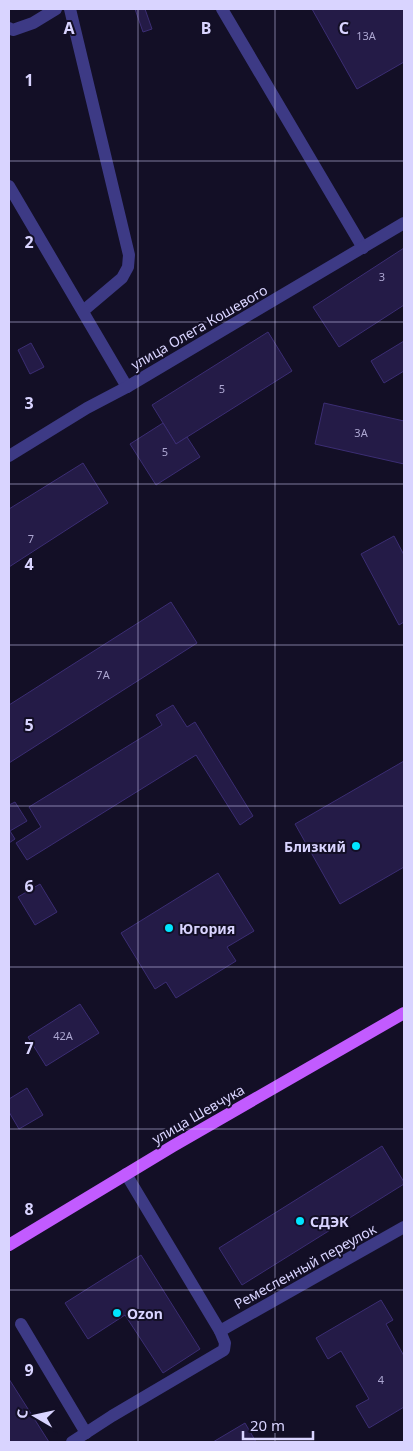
<svg xmlns="http://www.w3.org/2000/svg" width="413" height="1451" viewBox="0 0 413 1451" font-family="'Noto Sans',sans-serif">
	<rect width="100%" height="100%" fill="#130f26"/>
	<g fill="#241b47" stroke="#3b2d73">
		<path d="M135 9H145L152 29 143 32Z"/>
		<path d="M312 9H404V62L357 89Z"/>
		<path d="M404 248V305L339 347 313 307Z"/>
		<path d="M268 332 292 371 176 444 152 405Z"/>
		<path d="M404 341V371L384 383 371 361Z"/>
		<path d="M31 343 44 367 30 374 18 350Z"/>
		<path d="M324 403 404 421V464L315 444Z"/>
		<path d="M163 423 176 444 187 437 200 457 156 485 130 444Z"/>
		<path d="M83 463 108 503 9 567V509Z"/>
		<path d="M394 536 404 555V622L399 625 361 554Z"/>
		<path d="M171 602 197 643 9 763V705Z"/>
		<path d="M173 705 187 727 195 722 253 816 240 825 196 755 27 860 16 843 41 827 29 807 162 725 156 715Z"/>
		<path d="M404 761V867L340 904 295 824Z"/>
		<path d="M15 802 27 821 10 831 15 839 9 843V805Z"/>
		<path d="M218 873 254 931 227 947 236 961 176 998 166 982 155 989 121 933Z"/>
		<path d="M40 884 57 912 35 925 18 897Z"/>
		<path d="M80 1004 99 1033 46 1066 28 1037Z"/>
		<path d="M27 1088 43 1115 19 1129 9 1112V1099Z"/>
		<path d="M382 1146 404 1182V1184L242 1285 219 1248Z"/>
		<path d="M141 1255 200 1349 163 1373 125 1315 88 1339 65 1303Z"/>
		<path d="M381 1300 393 1320 386 1324 404 1356V1407L369 1428 356 1406 369 1399 341 1351 328 1359 316 1338Z"/>
		<path d="M9 1379 49 1442H9Z"/>
		<path d="M245 1423 256 1442H213Z"/>
	</g>
	<g fill="none" stroke-linecap="round" stroke-linejoin="round">
		<g stroke="#3d3a85" stroke-width="12">
			<path d="M70 9 129 255 128 267 122 278 83 311"/>
			<path d="M222 9 363 248"/>
			<path d="M9 28 13 30 33 23 56 9"/>
			<path d="M9 186 127 387"/>
			<path d="M9 456 87 408 127 387 404 223"/>
			<path d="M21 1324 86 1433"/>
			<path d="M220 1331 404 1227"/>
			<path d="M72 1442 112 1416 224 1350 225 1343 220 1331 126 1174"/>
		</g>
		<path stroke="#c25bff" stroke-width="12" d="M9 1245 173 1146 404 1013"/>
	</g>
	<path fill="none" stroke="#d9d4ff" stroke-width="1" stroke-opacity="0.55" d="M138 9V1442M275 9V1442M9 161H404M9 322H404M9 484H404M9 645H404M9 806H404M9 967H404M9 1129H404M9 1290H404"/>
	<g fill="#00e5ff" stroke="#130f26" stroke-width="2">
		<circle cx="356" cy="846" r="5"/>
		<circle cx="169" cy="928" r="5"/>
		<circle cx="300" cy="1221" r="5"/>
		<circle cx="117" cy="1313" r="5"/>
	</g>
	<g text-anchor="middle" dominant-baseline="central" stroke-width="4" stroke-linejoin="round" paint-order="stroke">
		<g font-size="11" fill="#aca6d1">
			<text x="366" y="35">13А</text>
			<text x="382" y="276">3</text>
			<text x="222" y="388">5</text>
			<text x="361" y="432">3А</text>
			<text x="165" y="451">5</text>
			<text x="31" y="538">7</text>
			<text x="103" y="674">7А</text>
			<text x="63" y="1035">42А</text>
			<text x="381" y="1379">4</text>
		</g>
		<g font-size="14" fill="#d9d4ff" stroke="#130f26">
			<text transform="translate(199 327) rotate(-30)">улица Олега Кошевого</text>
			<text transform="translate(198 1114) rotate(-30)">улица Шевчука</text>
			<text transform="translate(305 1266) rotate(-29)">Ремесленный переулок</text>
		</g>
		<g font-size="14" font-weight="bold" fill="#d9d4ff" stroke="#130f26" text-anchor="start">
			<text x="346" y="846" text-anchor="end">Близкий</text>
			<text x="179" y="928">Югория</text>
			<text x="310" y="1221">СДЭК</text>
			<text x="127" y="1313">Ozon</text>
		</g>
	</g>
	<g font-size="16" text-anchor="middle" font-weight="bold" fill="#d9d4ff" stroke="#130f26" stroke-width="4" stroke-linejoin="round" paint-order="stroke">
		<text x="69" y="34">A</text>
		<text x="206" y="34">B</text>
		<text x="344" y="34">C</text>
		<text x="29" y="86">1</text>
		<text x="29" y="248">2</text>
		<text x="29" y="409">3</text>
		<text x="29" y="570">4</text>
		<text x="29" y="731">5</text>
		<text x="29" y="892">6</text>
		<text x="29" y="1054">7</text>
		<text x="29" y="1215">8</text>
		<text x="29" y="1376">9</text>
	</g>
	<rect width="413" height="1451" fill="none" stroke="#d9d4ff" stroke-width="20"/>
	<g transform="translate(35 1416) rotate(279)" stroke="#130f26" stroke-width="4" paint-order="stroke">
	<path d="M0-4L9 19L0 12L-9 19Z" fill="#d9d4ff"/>
	<text y="-8" font-size="14" font-weight="bold" text-anchor="middle" fill="#d9d4ff">С</text>
	</g>
	<path d="M243 1431v8h70v-8" fill="none" stroke="#d9d4ff" stroke-width="2.5"/>
	<text x="250" y="1431" font-size="15" fill="#d9d4ff" stroke="#130f26" stroke-width="4" paint-order="stroke">20 m</text>
</svg>
